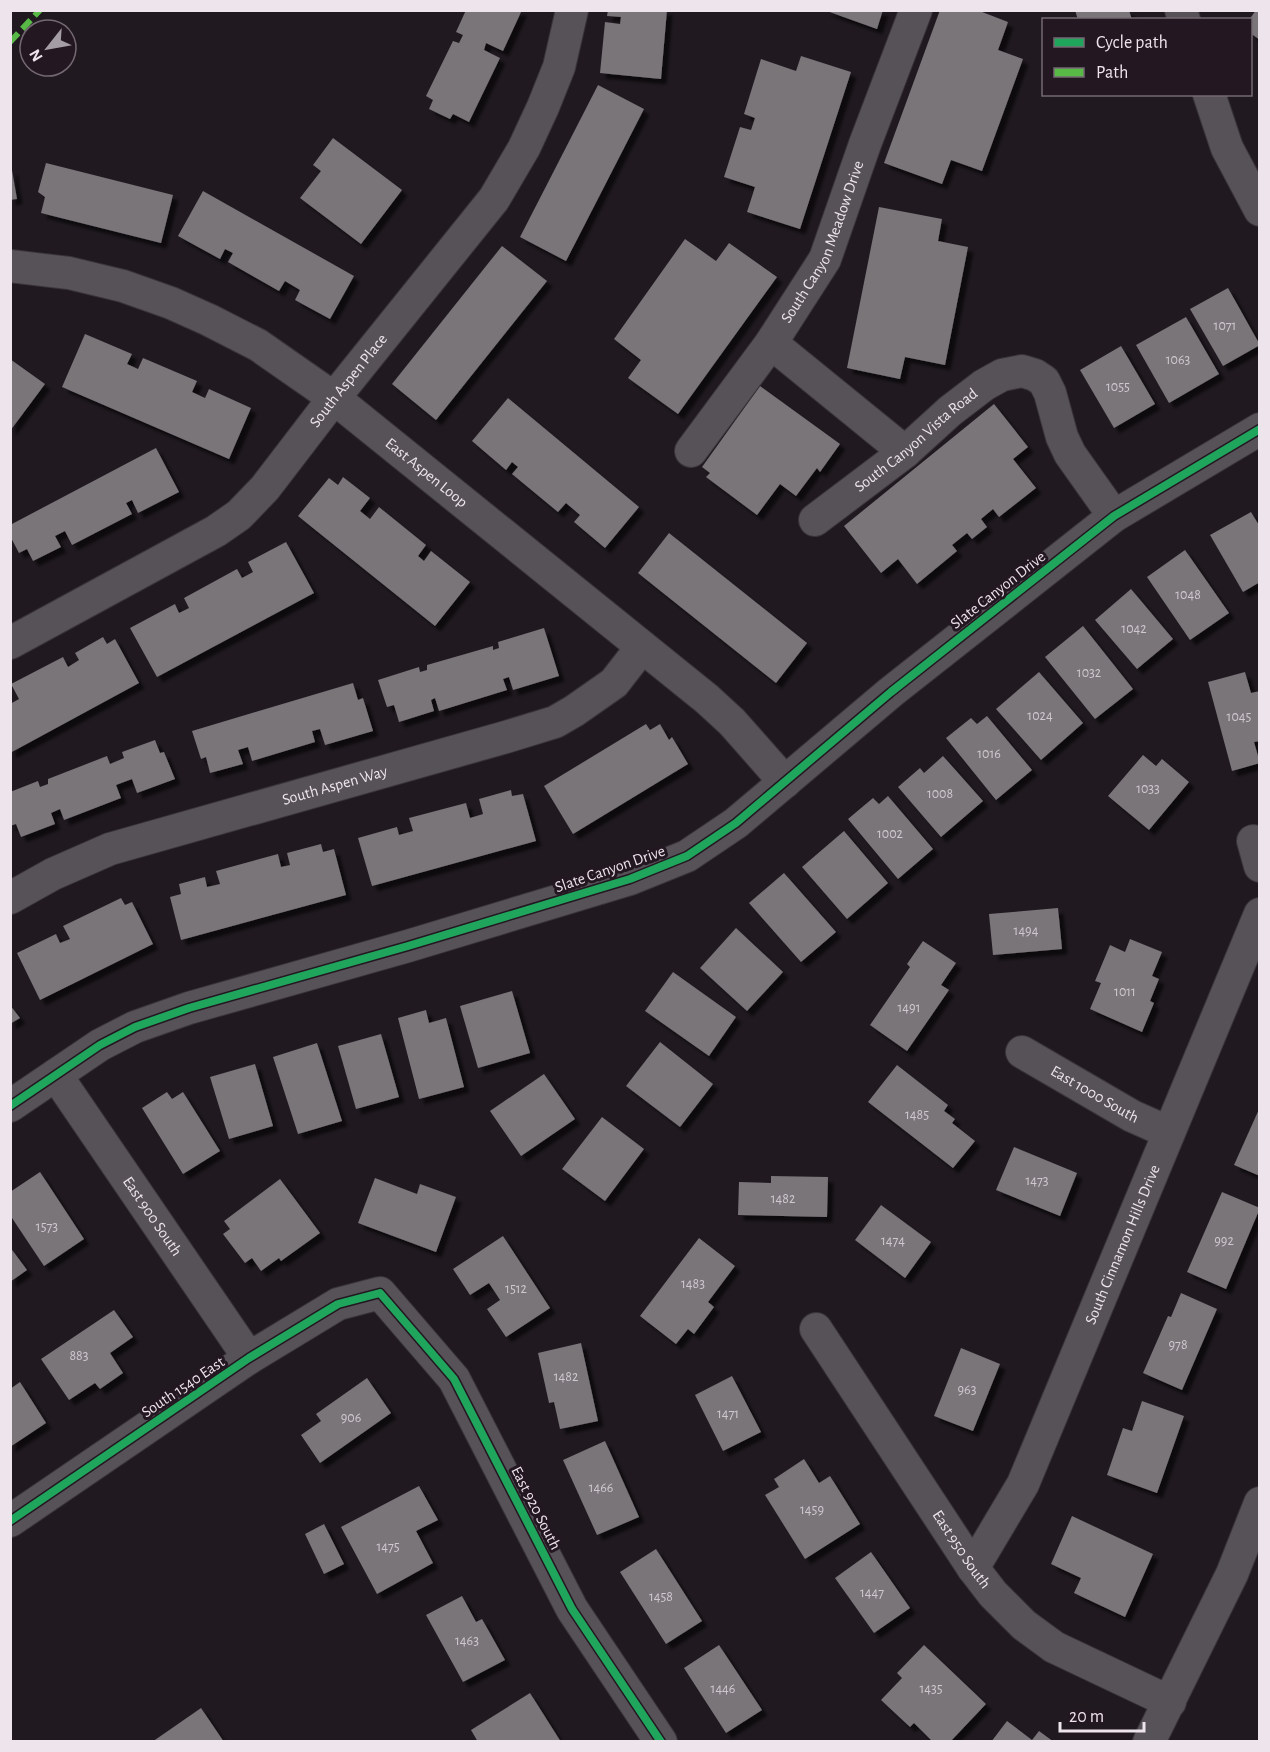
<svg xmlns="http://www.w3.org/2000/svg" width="1270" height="1752" viewBox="0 0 1270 1752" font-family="'Alegreya Sans',sans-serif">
	<defs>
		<filter id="shadow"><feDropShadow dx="5.5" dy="5.5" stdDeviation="1.5" flood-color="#0009"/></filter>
	</defs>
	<rect width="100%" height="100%" fill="#201a20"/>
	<g fill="#797479" filter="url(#shadow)">
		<path d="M466 10H522L503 51 486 43 484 50 500 58 469 122 453 114 450 119 429 109 433 100 426 96 453 41 459 43 463 35 456 32Z"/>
		<path d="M608 10H667L661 79 600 73 605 22 620 24 621 17 607 16Z"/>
		<path d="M824 10H883L877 29Z"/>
		<path d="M940 10H977L1008 22 998 50 1023 59 982 171 951 160 942 184 884 163Z"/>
		<path d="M1075 10H1129L1132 20H1078Z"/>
		<path d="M1256 10H1260V40L1250 33V20H1249Z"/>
		<path d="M801 56 851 72 800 229 747 212 755 187 724 177 740 127 751 130 755 118 744 114 761 59 796 71Z"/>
		<path d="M598 85 644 109 566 261 520 237Z"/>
		<path d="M333 138 402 190 361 244 300 198 321 171 313 165Z"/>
		<path d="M46 163 173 195 161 243 41 213 45 197 38 192Z"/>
		<path d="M10 170H12L17 199 10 200Z"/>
		<path d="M203 191 354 276 330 319 295 300 300 290 285 281 279 291 228 262 233 253 225 249 220 259 178 236Z"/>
		<path d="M879 207 942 219 938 241 968 247 945 365 905 357 900 379 847 368Z"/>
		<path d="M685 239 716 261 729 243 777 277 678 414 628 378 641 360 614 339Z"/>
		<path d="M502 246 547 281 436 420 392 384Z"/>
		<path d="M1228 288 1260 345 1223 366 1190 309Z"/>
		<path d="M1186 317 1219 374 1169 403 1136 345Z"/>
		<path d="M85 334 132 354 127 364 138 369 143 358 197 381 192 392 205 398 209 389 251 408 229 459 62 387Z"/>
		<path d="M1121 346 1155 404 1114 428 1080 370Z"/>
		<path d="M10 359 45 384 10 431Z"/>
		<path d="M760 386 840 444 820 472 817 468 796 496 780 484 757 515 706 477 710 473 702 467Z"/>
		<path d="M508 398 639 507 605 548 574 522 580 515 566 503 558 512 512 474 518 467 512 462 506 470 472 441Z"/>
		<path d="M994 404 1028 447 1013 459 1036 488 999 517 993 509 981 519 987 527 972 539 967 533 952 545 957 551 917 584 898 559 881 573 844 526Z"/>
		<path d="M156 448 179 492 138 513 132 500 126 503 132 514 72 545 65 531 55 536 61 547 33 561 27 549 19 553 10 536V525Z"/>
		<path d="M343 477 370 498 360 511 370 519 379 507 426 545 418 556 424 561 431 551 470 582 435 626 298 516 329 478 338 485Z"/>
		<path d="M1251 512 1260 527V582L1243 592 1210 535Z"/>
		<path d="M669 533 807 643 776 683 638 573Z"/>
		<path d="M286 542 314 593 157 677 130 628 175 604 179 613 189 608 184 598 237 569 242 578 253 572 248 562Z"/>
		<path d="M1185 550 1229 613 1190 640 1147 577Z"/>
		<path d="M1131 589 1173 639 1137 669 1095 620Z"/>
		<path d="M1083 626 1133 689 1095 719 1045 657Z"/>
		<path d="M544 628 559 676 513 690 509 677 503 679 507 690 439 711 435 698 431 700 434 711 399 722 394 705 387 707 378 680 419 667 420 672 427 670V665L493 646V650L499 648 498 642Z"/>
		<path d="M103 637 107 644 115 639 139 683 10 753V704L19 699 11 684 63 657 68 667 79 660 75 653Z"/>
		<path d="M1039 672 1083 723 1041 760 996 709Z"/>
		<path d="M1245 672 1251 693 1260 691V741L1254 742 1260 763 1232 771 1208 682Z"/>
		<path d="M353 683 358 700 363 698 373 731 325 745 320 729 312 731 315 742 252 761 248 747 238 750 243 764 210 773 206 757 201 759 192 731Z"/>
		<path d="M987 716 1032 770 996 800 946 738 971 718 977 724Z"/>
		<path d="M646 724 650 730 660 724 669 740 672 737 688 764 573 834 544 786Z"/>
		<path d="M155 740 160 753 164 752 175 779 137 793 132 779 116 785 121 798 64 820 60 809 51 813 55 824 21 837 16 824 10 826V792L38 781 40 787 48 784V779L107 756 110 764 124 758 122 752Z"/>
		<path d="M1143 755 1156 766 1162 759 1189 782 1149 830 1108 796Z"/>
		<path d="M943 756 983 801 941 837 898 787 920 768 924 773Z"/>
		<path d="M511 790 512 796 523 794 536 841 372 886 358 838 397 827 399 835 413 831 409 818 466 803 470 818 483 814 479 799Z"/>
		<path d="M888 796 933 849 898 879 848 819 873 798 879 804Z"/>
		<path d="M844 831 888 883 847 919 802 867Z"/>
		<path d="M321 844 323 852 334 849 346 895 181 940 170 897 181 894 179 884 205 877 207 887 220 884 216 871 278 854 281 867 290 865 287 853Z"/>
		<path d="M784 873 836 932 801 962 749 903Z"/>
		<path d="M121 898 125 905 132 902 153 944 40 1000 17 953 56 934 60 943 70 939 63 926Z"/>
		<path d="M1058 908 1062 949 993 955 989 914Z"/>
		<path d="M736 928 783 972 747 1011 700 968Z"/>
		<path d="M1130 939 1162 952 1152 976 1159 979 1150 1001 1154 1003 1142 1032 1090 1009 1101 983 1095 981 1110 945 1125 952Z"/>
		<path d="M923 941 956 963 941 985 949 990 907 1051 870 1025 910 967 907 964Z"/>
		<path d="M673 972 736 1017 709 1056 645 1011Z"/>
		<path d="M512 991 530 1053 478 1068 460 1006Z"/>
		<path d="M10 1005 20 1018 10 1024Z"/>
		<path d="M426 1010 429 1023 446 1018 464 1087 419 1099 398 1018Z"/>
		<path d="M381 1034 399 1097 356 1109 338 1046Z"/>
		<path d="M660 1042 713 1084 680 1127 626 1086Z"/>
		<path d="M317 1043 342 1121 298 1134 273 1057Z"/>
		<path d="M255 1064 273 1126 229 1139 210 1077Z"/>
		<path d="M897 1065 948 1105 944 1111 955 1119 952 1123 975 1141 953 1168 868 1102Z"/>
		<path d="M544 1074 575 1119 521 1156 490 1111Z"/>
		<path d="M167 1092 172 1099 183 1092 220 1151 183 1174 142 1108Z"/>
		<path d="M1260 1107V1176L1234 1165Z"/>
		<path d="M602 1117 644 1149 605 1201 562 1169Z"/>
		<path d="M1014 1147 1077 1173 1060 1216 996 1190Z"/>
		<path d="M40 1172 84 1239 44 1266 10 1215V1192Z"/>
		<path d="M771 1176 828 1177 827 1217 738 1215 739 1182 771 1183Z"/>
		<path d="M375 1178 417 1194 420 1184 456 1197 436 1252 358 1223Z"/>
		<path d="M280 1179 320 1233 281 1261 279 1258 261 1271 252 1258 245 1263 223 1234 230 1229 224 1221Z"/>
		<path d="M1222 1192 1260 1208 1226 1289 1187 1272Z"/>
		<path d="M881 1205 931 1242 905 1278 855 1240Z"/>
		<path d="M503 1236 550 1308 506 1337 487 1309 500 1300 489 1283 470 1295 453 1269Z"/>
		<path d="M699 1238 735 1266 708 1302 714 1307 694 1334 688 1329 676 1344 640 1316Z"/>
		<path d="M10 1247 27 1270 10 1282Z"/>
		<path d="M1181 1293 1217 1309 1182 1390 1143 1373 1168 1316 1171 1317Z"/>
		<path d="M114 1310 133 1337 110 1353 123 1373 100 1389 95 1383 69 1400 41 1359Z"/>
		<path d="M581 1343 598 1421 560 1429 554 1402 549 1403 538 1353Z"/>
		<path d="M961 1348 1000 1364 973 1431 934 1416Z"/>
		<path d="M732 1376 761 1432 723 1451 695 1395Z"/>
		<path d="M367 1378 391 1413 320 1463 301 1435 321 1421 316 1414Z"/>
		<path d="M20 1382 46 1423 10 1447V1389Z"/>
		<path d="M1142 1401 1184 1416 1157 1493 1107 1475 1123 1428 1132 1431Z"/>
		<path d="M605 1441 639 1517 597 1535 563 1460Z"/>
		<path d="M804 1459 819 1483 830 1476 860 1524 805 1559 765 1495 779 1487 774 1479Z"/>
		<path d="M419 1486 438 1520 416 1531 433 1563 377 1594 341 1527Z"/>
		<path d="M1072 1516 1153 1554 1125 1617 1074 1593 1081 1578 1051 1564Z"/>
		<path d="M324 1524 344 1564 324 1574 305 1534Z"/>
		<path d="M656 1549 702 1621 666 1644 620 1572Z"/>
		<path d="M871 1552 910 1608 874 1633 835 1578Z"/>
		<path d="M462 1596 476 1622 482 1619 505 1660 463 1682 426 1615Z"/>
		<path d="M719 1645 762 1710 726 1733 684 1668Z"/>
		<path d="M924 1645 986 1704 950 1742H933L914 1723 910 1727 881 1700 902 1678 897 1673Z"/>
		<path d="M530 1693 561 1742H478L471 1730Z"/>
		<path d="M201 1708 224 1742H152Z"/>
		<path d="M1007 1721 1032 1740 1039 1731 1054 1742H991Z"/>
	</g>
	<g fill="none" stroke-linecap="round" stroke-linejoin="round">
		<defs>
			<g id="minor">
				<path d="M1181 10 1184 20"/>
				<path d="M1209 94 1227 148 1260 210"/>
				<path id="s1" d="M10 266 69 273 123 286 171 303 209 320 258 345 334 398 707 699 732 722 785 782"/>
				<path d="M771 343 905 452"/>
				<path id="s2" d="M691 451 771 343 825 259 865 144 916 10"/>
				<path id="s3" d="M815 520 905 452 950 411 984 385 1002 375 1022 371 1035 375 1044 381 1050 393 1062 437 1070 454 1114 516"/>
				<path id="s4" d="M10 643 216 531 239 515 265 488 334 398 494 199 524 148 543 107 559 67 572 10"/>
				<path d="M1253 841 1260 866"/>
				<path id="s5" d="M10 898 53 874 110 849 506 737 555 722 574 711 614 683 642 647"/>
				<path id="s6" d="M1022 1052 1132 1116 1168 1132"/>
				<path id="s7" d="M56 1075 249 1358"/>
				<path d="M10 1106 100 1045 135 1027 189 1008 408 946 630 879 687 856 736 823 891 692 1114 516 1260 429"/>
				<path id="s8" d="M816 1329 973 1568 993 1594 1024 1625 1054 1647 1170 1702"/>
				<path d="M10 1521 249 1358 338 1304 380 1293 454 1379 572 1609 661 1742"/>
				<path id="s9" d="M973 1568 1023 1484 1260 914"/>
				<path d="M1149 1742 1232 1574 1260 1503"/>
			</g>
		</defs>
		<use href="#minor" stroke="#3a353a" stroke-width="34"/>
		<use href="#minor" stroke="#575257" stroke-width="32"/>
		<path stroke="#58b947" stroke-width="6" stroke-dasharray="12 6" stroke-linecap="butt" d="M10 42 40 10"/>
		<defs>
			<g id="cycleway">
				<path d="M10 1106 100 1045 135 1027 189 1008 408 946 630 879 687 856 736 823 891 692 1114 516 1260 429"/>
				<path d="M10 1521 249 1358 338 1304 380 1293 454 1379 572 1609 661 1742"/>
			</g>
		</defs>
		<use href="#cycleway" stroke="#231722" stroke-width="11"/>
		<use href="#cycleway" stroke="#20a55d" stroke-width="8"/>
	</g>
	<g text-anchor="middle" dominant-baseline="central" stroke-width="6" stroke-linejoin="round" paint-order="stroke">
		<g font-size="14" fill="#d0c8cf">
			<text x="1225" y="326">1071</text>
			<text x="1178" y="360">1063</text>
			<text x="1118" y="387">1055</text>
			<text x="1188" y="595">1048</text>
			<text x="1134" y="629">1042</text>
			<text x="1089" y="673">1032</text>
			<text x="1040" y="716">1024</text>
			<text x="1239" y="717">1045</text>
			<text x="989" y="754">1016</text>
			<text x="1148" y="789">1033</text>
			<text x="940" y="794">1008</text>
			<text x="890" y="834">1002</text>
			<text x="1026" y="931">1494</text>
			<text x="1125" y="992">1011</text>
			<text x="909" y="1008">1491</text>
			<text x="917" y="1115">1485</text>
			<text x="1037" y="1181">1473</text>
			<text x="783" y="1199">1482</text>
			<text x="47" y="1227">1573</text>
			<text x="893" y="1241">1474</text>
			<text x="1224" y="1241">992</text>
			<text x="693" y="1284">1483</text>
			<text x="516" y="1289">1512</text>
			<text x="1178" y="1345">978</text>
			<text x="79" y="1356">883</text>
			<text x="566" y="1377">1482</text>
			<text x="967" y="1390">963</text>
			<text x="728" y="1414">1471</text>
			<text x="351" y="1418">906</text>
			<text x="601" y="1488">1466</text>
			<text x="812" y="1510">1459</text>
			<text x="388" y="1547">1475</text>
			<text x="872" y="1593">1447</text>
			<text x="661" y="1597">1458</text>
			<text x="467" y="1641">1463</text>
			<text x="723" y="1689">1446</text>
			<text x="931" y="1689">1435</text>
		</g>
		<g font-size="16" fill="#ede4ec" stroke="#231722">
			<text stroke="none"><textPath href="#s2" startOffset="249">South Canyon Meadow Drive</textPath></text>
			<text stroke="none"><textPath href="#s4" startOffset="436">South Aspen Place</textPath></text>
			<text stroke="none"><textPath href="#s3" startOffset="129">South Canyon Vista Road</textPath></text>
			<text stroke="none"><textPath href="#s1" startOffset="474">East Aspen Loop</textPath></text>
			<text transform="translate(998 590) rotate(-38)">Slate Canyon Drive</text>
			<text stroke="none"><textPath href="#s5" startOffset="345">South Aspen Way</textPath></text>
			<text transform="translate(610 869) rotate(-19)">Slate Canyon Drive</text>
			<text stroke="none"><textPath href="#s6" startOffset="84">East 1000 South</textPath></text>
			<text stroke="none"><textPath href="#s7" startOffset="171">East 900 South</textPath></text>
			<text stroke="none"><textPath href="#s9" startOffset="357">South Cinnamon Hills Drive</textPath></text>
			<text transform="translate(183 1387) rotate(-34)">South 1540 East</text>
			<text transform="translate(536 1508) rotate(63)">East 920 South</text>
			<text stroke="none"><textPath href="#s8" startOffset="264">East 950 South</textPath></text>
		</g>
	</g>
	<rect width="1270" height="1752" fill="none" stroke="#ede4ec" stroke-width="24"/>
	<rect x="1042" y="18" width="210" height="78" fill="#231722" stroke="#746973" stroke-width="1.5"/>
	<rect x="1054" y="38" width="30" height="9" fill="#20a55d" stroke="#746973" stroke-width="1.5"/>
	<text x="1096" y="48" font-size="18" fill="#ede4ec">Cycle path</text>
	<rect x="1054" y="68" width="30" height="9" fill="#58b947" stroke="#746973" stroke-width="1.5"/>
	<text x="1096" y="78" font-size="18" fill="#ede4ec">Path</text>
	<g transform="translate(48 48) rotate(239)"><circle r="28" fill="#231722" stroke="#746973" stroke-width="1.5"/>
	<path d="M0-4.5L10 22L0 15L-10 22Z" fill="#a59da5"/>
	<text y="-9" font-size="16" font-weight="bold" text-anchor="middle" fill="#ede4ec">N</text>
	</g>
	<path d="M1060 1722v9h84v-9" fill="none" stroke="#ede4ec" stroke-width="3"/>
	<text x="1069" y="1722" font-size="18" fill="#ede4ec" stroke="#231722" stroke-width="4.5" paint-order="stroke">20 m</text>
</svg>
